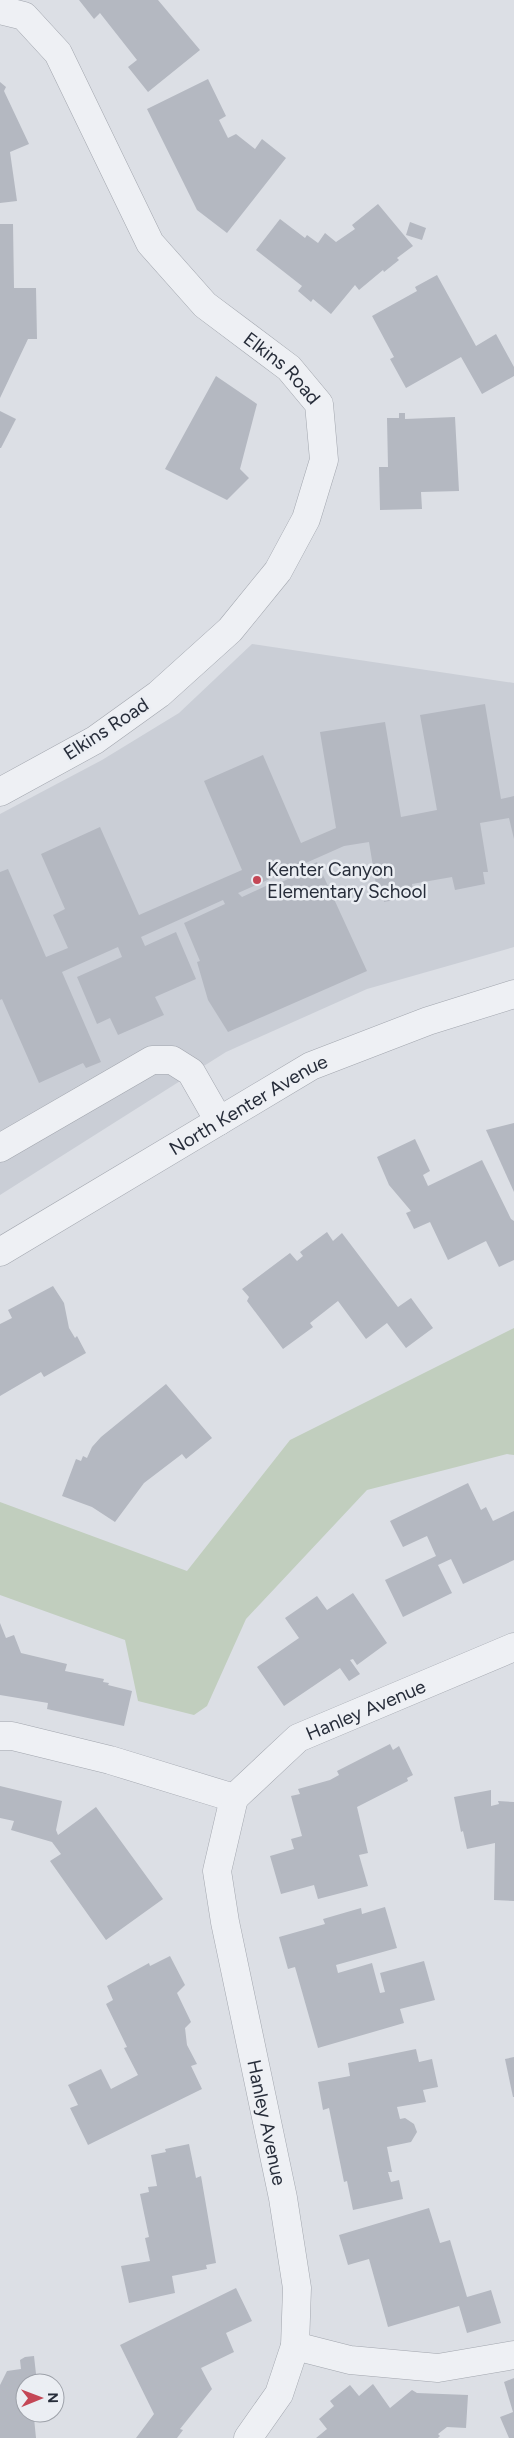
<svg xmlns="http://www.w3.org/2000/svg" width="514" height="2438" viewBox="0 0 514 2438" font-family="Figtree,sans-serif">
	<rect width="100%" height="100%" fill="#dcdfe5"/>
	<path fill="#caced6" d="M252 644 514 683V947L367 989 226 1052 0 1195V814L102 760 179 713Z"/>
	<path fill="#c1cebe" d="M514 1328V1455L507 1454 367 1490 246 1619 207 1706 194 1715 138 1701 125 1640 0 1595V1502L187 1571 290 1440Z"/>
	<g fill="#b4b8c1">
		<path d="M79 0H158L200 50 148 92 128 67 137 60 100 13 94 19Z"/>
		<path d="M208 79 226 116 219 120 228 138 236 134 255 149 262 139 286 158 227 233 197 210 147 109Z"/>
		<path d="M0 82 6 87 4 91 29 144 10 152 17 201 0 203Z"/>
		<path d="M378 204 413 246 397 258 399 260 384 272 383 270 359 290 355 285 331 314 313 299 311 302 298 291 302 286 256 250 280 219 305 238 307 235 318 243 325 233 336 242 355 229 352 225Z"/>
		<path d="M410 222 426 228 422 240 406 235Z"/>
		<path d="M0 224H13L14 288H36L37 339H28L0 398Z"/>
		<path d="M437 275 476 346 496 334 514 367V376L482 394 461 357 406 388 390 359 394 357 372 316 417 291 415 287Z"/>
		<path d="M216 376 257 404 240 469 249 478 227 500 165 469Z"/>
		<path d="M0 411 16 419 1 448H0Z"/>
		<path d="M399 413H405V419L455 417 459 491 421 492 422 509 380 510 379 467H388L387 418H399Z"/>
		<path d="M485 704 501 799 514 796V839L509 818 480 823 488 872H483L485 884 455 890 452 877 412 884 414 896 384 902 382 889 377 891 369 842 344 846 238 893 242 897 270 884 271 887 301 873 300 870 317 862 367 971 228 1032 208 1000 197 962 200 961 184 923 225 904 223 900 141 937 145 946 176 932 196 979 155 997 164 1015 118 1035 110 1018 97 1024 77 977 122 957 118 947 62 972 101 1062 86 1068 83 1063 39 1083 2 999 0 1000V872L8 869 46 957 68 948 53 915 65 909 41 854 100 827 139 915 242 870 204 781 263 755 301 843 336 828 320 732 385 722 401 817 437 810 420 715Z"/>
		<path d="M514 1123V1192L486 1130Z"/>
		<path d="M415 1139 430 1171 423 1175 428 1186 482 1160 511 1219 514 1221V1260L499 1267 486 1241 448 1260 430 1222 414 1229 406 1213 411 1211 389 1185 377 1157Z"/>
		<path d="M327 1232 333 1241 342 1233 398 1307 411 1298 433 1328 406 1348 387 1323 366 1339 338 1301 310 1323 313 1327 283 1349 247 1301 249 1297 242 1289 290 1253 297 1261 303 1256 300 1252Z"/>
		<path d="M53 1286 64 1303 69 1328 75 1338 77 1336 86 1353 44 1377 41 1372 0 1396V1324L12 1318 8 1310Z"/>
		<path d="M166 1384 212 1438 186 1459 182 1454 144 1483 115 1522 92 1507 62 1496 76 1459 81 1461 83 1456 87 1458 92 1447 101 1437Z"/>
		<path d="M468 1483 481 1510 486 1507 493 1521 514 1511V1560L463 1584 451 1559 438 1565 452 1593 403 1617 385 1580 436 1556 427 1536 403 1547 390 1521Z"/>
		<path d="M353 1593 387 1643 357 1665 353 1659 350 1660 360 1674 349 1681 340 1668 284 1706 257 1667 299 1638 285 1618 317 1596 327 1610Z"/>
		<path d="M0 1623 6 1638 14 1635 21 1653 67 1664 65 1671 104 1679 103 1682 109 1683 108 1685 132 1691 124 1726 47 1709 48 1703 0 1695Z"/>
		<path d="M390 1744 393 1750 399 1746 413 1775 407 1778 408 1781 357 1807 368 1853 359 1855 368 1886 318 1899 314 1885 281 1894 270 1856 294 1849 291 1839 302 1836 291 1796 300 1794 298 1789 330 1780 339 1775 337 1771Z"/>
		<path d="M0 1786 62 1801 56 1830 58 1835 96 1807 163 1899 106 1940 50 1861 61 1854 52 1842 11 1830 14 1821 0 1818Z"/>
		<path d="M491 1790V1806L499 1804 498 1801 514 1802V1901L494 1900 495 1843 467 1849 463 1831 461 1832 454 1797Z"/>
		<path d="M385 1907 397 1948 336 1965 338 1973 372 1963 380 1993 385 1992 380 1973 424 1961 435 2000 400 2009 404 2023 318 2048 295 1967 288 1969 279 1937 325 1924 323 1919 361 1908 362 1914Z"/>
		<path d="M170 1956 185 1985 177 1993 191 2022 185 2028 187 2045 197 2064 191 2066 202 2089 88 2145 70 2108 78 2105 68 2085 101 2069 111 2089 138 2075 124 2048 127 2047 106 2004 113 2000 107 1986 149 1963 150 1966Z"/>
		<path d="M416 2049 419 2062 432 2059 438 2087 423 2090 426 2102 397 2107 400 2119 405 2118 414 2124 417 2132 411 2142 387 2147 392 2172H388L391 2182 399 2180 403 2199 353 2210 347 2181 344 2182 329 2108 323 2110 318 2082 350 2076 348 2063Z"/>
		<path d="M514 2057V2097H513L505 2059Z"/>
		<path d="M189 2144 196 2178 201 2176 216 2263 206 2265 207 2269 172 2276 175 2293 129 2303 121 2266 150 2261 145 2238 149 2237 140 2194 149 2192 148 2187 157 2186 151 2155 166 2152 165 2149Z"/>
		<path d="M429 2208 440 2243 450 2240 467 2297 491 2290 501 2323 467 2333 459 2306 388 2327 369 2259 348 2265 339 2235Z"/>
		<path d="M236 2288 252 2321 226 2333 234 2352 201 2368 212 2389 180 2429 183 2430 177 2438H136L154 2414 120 2345Z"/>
		<path d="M34 2356 37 2383H25V2413H41L42 2417 34 2418 36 2438H0V2385L7 2371 21 2369 20 2360 25 2357Z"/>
		<path d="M514 2378V2438H509L500 2417 513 2412 504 2382Z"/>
		<path d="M373 2384 390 2408 412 2390 417 2393 468 2395 466 2428 447 2427 438 2434 440 2436 438 2438H316L327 2429 319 2419 334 2406 330 2401 350 2385 359 2396Z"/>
	</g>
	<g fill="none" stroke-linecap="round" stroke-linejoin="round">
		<defs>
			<g id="minor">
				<path id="s1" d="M0 10 24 16 58 53 150 243 205 305 289 368 319 404 324 460 306 519 278 571 230 630 159 694 95 740 0 792"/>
				<path d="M0 1148 152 1060H172L191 1072 219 1121"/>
				<path id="s2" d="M0 1252 311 1066 428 1021 514 994"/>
				<path id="s3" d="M0 1736H12L110 1760 234 1798 217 1871 225 1922 283 2198 297 2288 295 2346 279 2394 248 2438"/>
				<path id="s4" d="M234 1798 298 1738 514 1647"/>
				<path d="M295 2346 350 2360 438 2368 514 2355"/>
			</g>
		</defs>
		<use href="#minor" stroke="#a2a6ae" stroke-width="29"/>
		<use href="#minor" stroke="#eef0f4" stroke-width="28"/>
	</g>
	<circle fill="#c44756" stroke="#ebeef3" stroke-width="2" cx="257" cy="880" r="5"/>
	<g text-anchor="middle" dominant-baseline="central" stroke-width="5" stroke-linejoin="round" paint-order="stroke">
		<g font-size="19" fill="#272d3a" stroke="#ebeef3">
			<text stroke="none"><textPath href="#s1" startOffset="469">Elkins Road</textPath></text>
			<text transform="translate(106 729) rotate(-33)">Elkins Road</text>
			<text stroke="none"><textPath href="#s2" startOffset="289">North Kenter Avenue</textPath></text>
			<text stroke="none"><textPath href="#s4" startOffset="161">Hanley Avenue</textPath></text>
			<text stroke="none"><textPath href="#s3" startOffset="574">Hanley Avenue</textPath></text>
		</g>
		<g font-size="19" fill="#272d3a" stroke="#ebeef3" text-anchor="start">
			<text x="267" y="869">Kenter Canyon<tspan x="267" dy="22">Elementary School</tspan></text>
		</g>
	</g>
	<g transform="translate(40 2398) rotate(89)"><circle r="24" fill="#ebeef3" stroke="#9da1a9"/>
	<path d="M0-4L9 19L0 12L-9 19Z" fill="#c44756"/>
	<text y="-8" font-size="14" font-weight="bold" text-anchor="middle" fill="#272d3a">N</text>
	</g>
</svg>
